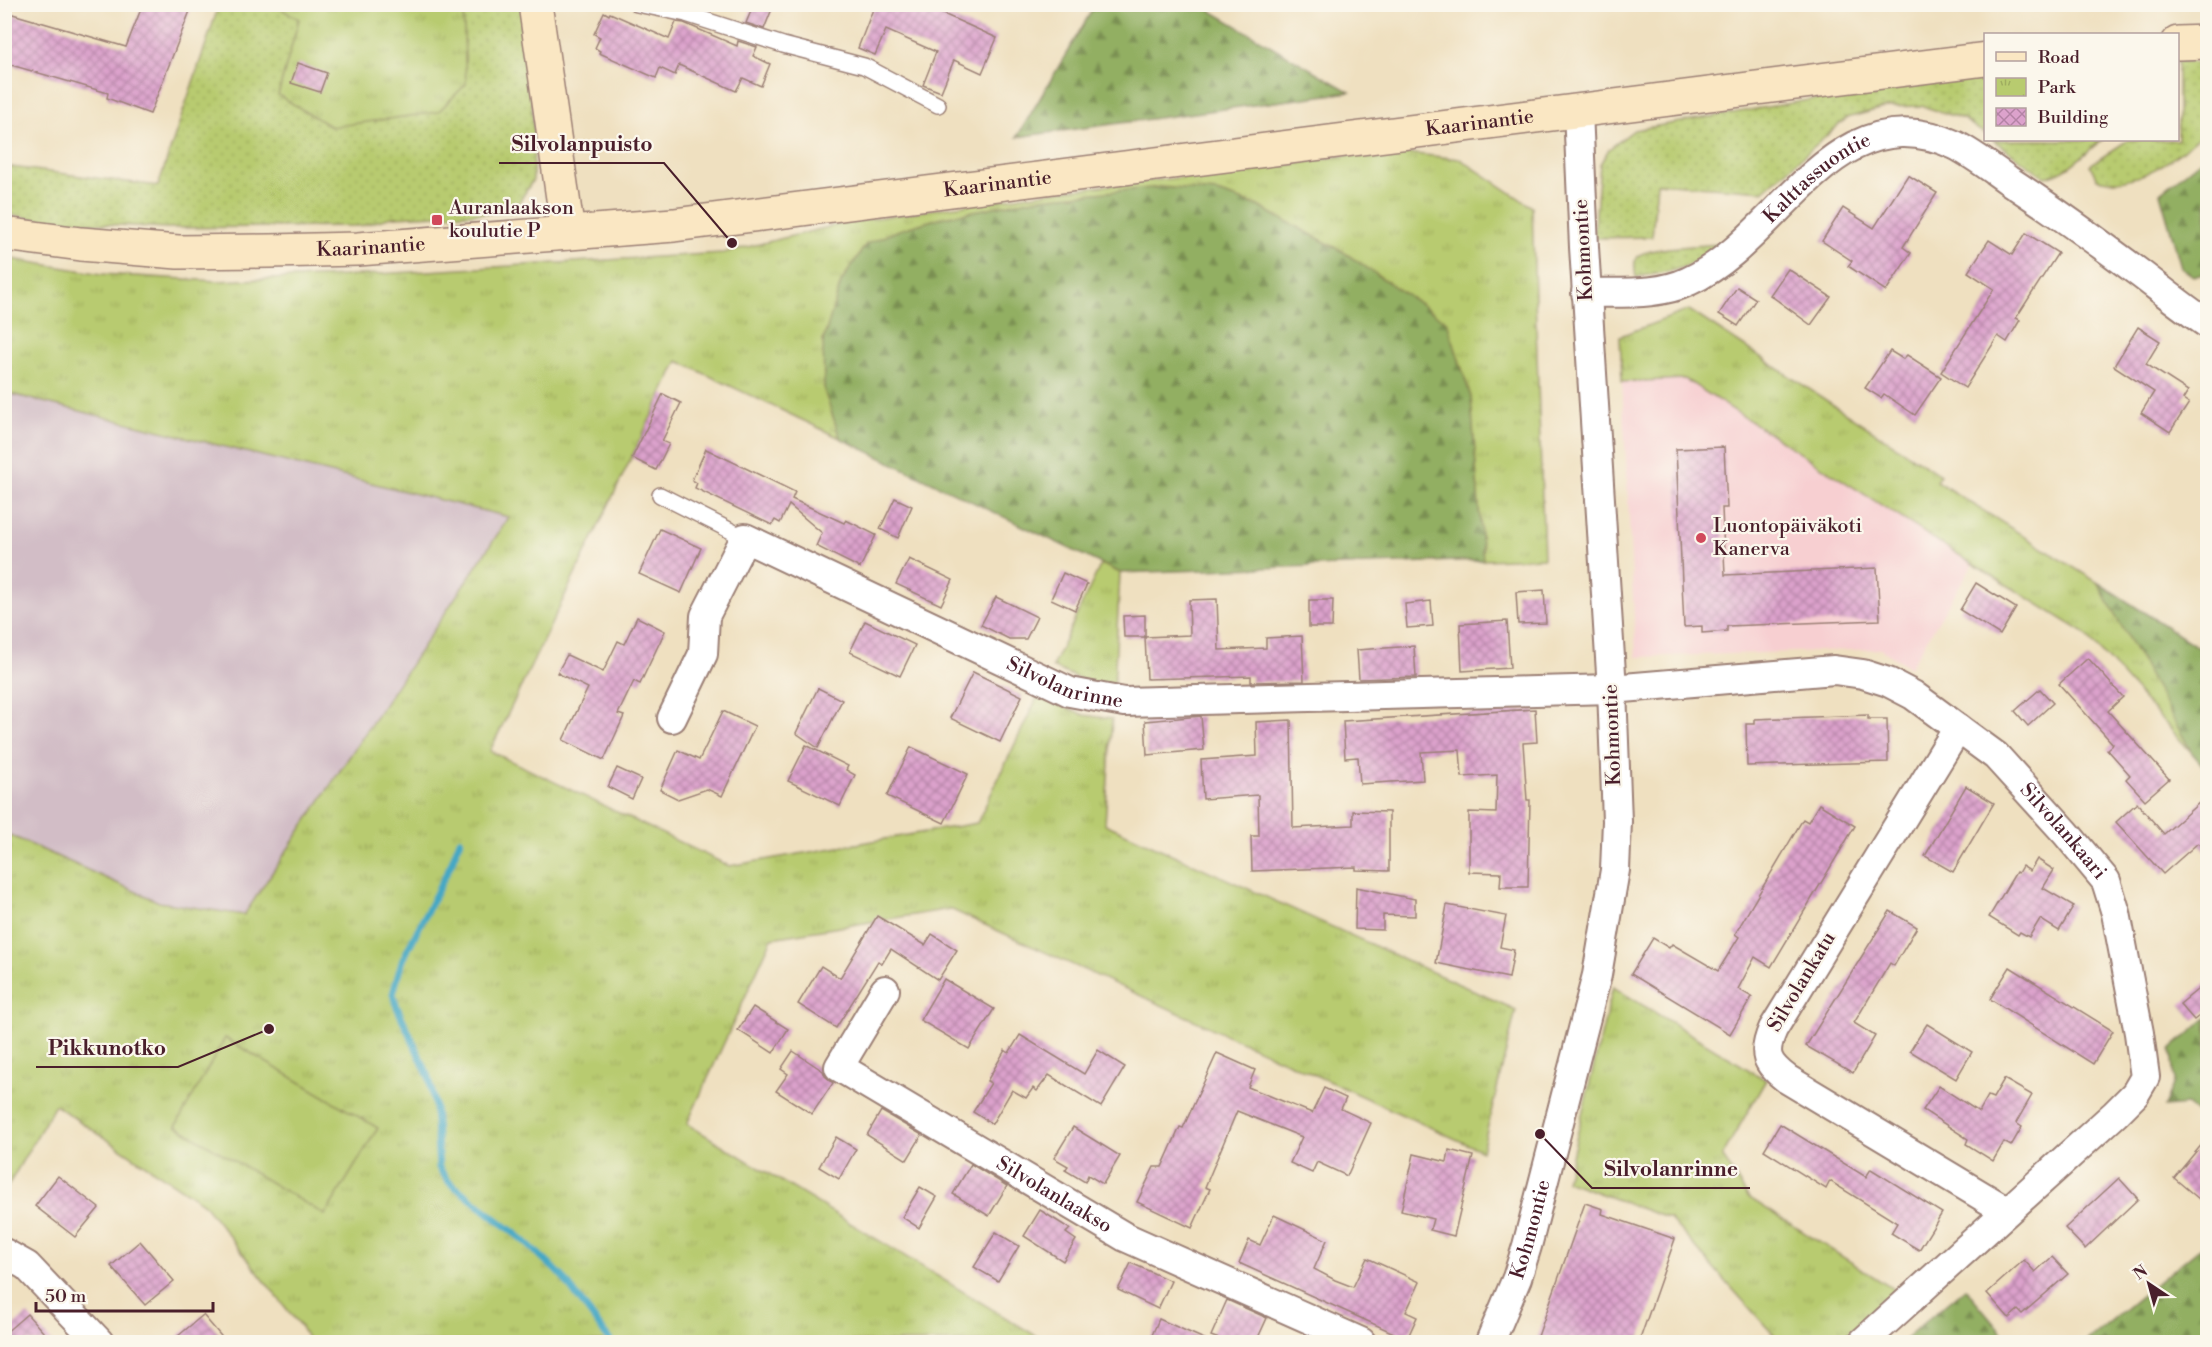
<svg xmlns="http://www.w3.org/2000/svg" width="2212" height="1347" viewBox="0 0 2212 1347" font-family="'Libre Bodoni',serif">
	<defs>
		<pattern id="grass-dots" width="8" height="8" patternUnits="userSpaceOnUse" patternTransform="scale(1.5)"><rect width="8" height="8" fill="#b8cb6f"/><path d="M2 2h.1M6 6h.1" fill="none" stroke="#a0ae60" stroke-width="1.8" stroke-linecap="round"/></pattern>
		<pattern id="forest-firs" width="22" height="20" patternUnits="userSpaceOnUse" patternTransform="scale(1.5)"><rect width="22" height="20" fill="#92af62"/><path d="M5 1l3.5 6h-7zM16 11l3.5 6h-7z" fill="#798e51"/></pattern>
		<pattern id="park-tufts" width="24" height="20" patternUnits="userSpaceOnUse" patternTransform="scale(1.5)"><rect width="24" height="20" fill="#b8cb6f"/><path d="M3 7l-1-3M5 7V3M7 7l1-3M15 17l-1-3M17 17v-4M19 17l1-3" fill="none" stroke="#a0ae60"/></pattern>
		<pattern id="building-cross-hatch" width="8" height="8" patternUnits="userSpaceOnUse" patternTransform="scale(1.5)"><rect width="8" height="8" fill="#dca2cc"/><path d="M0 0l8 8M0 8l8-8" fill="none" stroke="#b483a6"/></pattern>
	</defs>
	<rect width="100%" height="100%" fill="#fbf7ec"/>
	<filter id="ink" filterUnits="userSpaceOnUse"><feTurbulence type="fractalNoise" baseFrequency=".0167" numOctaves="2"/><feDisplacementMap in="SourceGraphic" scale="12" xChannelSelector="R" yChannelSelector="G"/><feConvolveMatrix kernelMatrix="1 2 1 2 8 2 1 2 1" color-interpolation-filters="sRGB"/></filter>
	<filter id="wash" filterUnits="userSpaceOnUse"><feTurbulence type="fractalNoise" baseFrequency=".008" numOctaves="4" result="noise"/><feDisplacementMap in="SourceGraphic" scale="24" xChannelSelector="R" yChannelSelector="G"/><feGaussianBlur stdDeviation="1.35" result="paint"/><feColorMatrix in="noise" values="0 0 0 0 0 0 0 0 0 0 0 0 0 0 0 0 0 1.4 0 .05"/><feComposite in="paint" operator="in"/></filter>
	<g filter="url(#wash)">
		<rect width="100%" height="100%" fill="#efe0c0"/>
		<path fill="#f7cfd1" d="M1685 379 1973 564 1910 667 1880 649 1636 657 1622 382Z"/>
		<path fill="#d2bdc6" d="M5 391 11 394 510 517 244 915 159 902 5 833Z"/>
		<g fill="url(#grass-dots)" stroke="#81754d" stroke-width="1.5">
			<path d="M219 5H526L534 141 533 180 513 212 392 217 361 226 166 228 41 220 5 214 4 166 158 186Z"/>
			<path d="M2178 61 2207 64V129C2180 155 2138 190 2097 179L2090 165 2128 140H2178Z"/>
			<path d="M1985 79V134L1963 119 1922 106 1887 107 1847 118 1763 191 1657 183 1652 237 1594 238 1600 164 1609 149 1634 130 1849 93 1941 82Z"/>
			<path d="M1993 140H2102C2083 154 2070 172 2045 177Z"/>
			<path d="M1722 244C1690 269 1675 271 1636 277 1635 271 1633 263 1636 258 1644 246 1705 246 1722 244Z"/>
		</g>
		<g fill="url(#forest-firs)" stroke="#6e6746" stroke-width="1.5">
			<path d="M1095 5H1201L1350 92 1017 137Z"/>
			<path d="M2207 155V272L2193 276 2181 267 2160 193Z"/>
			<path d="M1162 187 1217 192 1256 205 1342 251 1447 322 1471 397 1483 560 1120 573 840 438 824 390 823 341 841 282 866 244 899 230 939 218 1039 198Z"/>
			<path d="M2097 582 2207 653V770L2192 753Z"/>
			<path d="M2207 1018V1121L2188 1105 2164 1107 2174 1082 2171 1049Z"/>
			<path d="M2207 1242V1342H2085Z"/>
			<path d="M1965 1288 2010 1342H1901Z"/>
		</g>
		<g fill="url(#park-tufts)" stroke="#81754d" stroke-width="1.5">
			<path d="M274 5H463L466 84 438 112 331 127 278 95 299 19Z"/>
			<path d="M1379 150 1460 159 1532 207 1544 558 1483 560 1471 397 1447 322 1342 251 1256 205 1217 192 1162 187 1039 198 939 218 899 230 866 244 841 282 823 341 824 390 840 438 678 361 490 751 729 866 977 823 1038 696 1084 715 1112 719 1105 824 1516 1010 1482 1151 950 909 772 938 687 1124 1046 1342H309L301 1327 203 1203 55 1105 5 1191V833L159 902 244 915 509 517 11 394 4 391 5 258 102 274 217 281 345 276 723 253 849 222 1056 191 1259 169Z"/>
			<path d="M1689 310 1940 475 1936 481 2097 582 2192 753 2083 632 1973 564 1685 379 1622 382 1620 336Z"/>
			<path d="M1101 564 1120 573 1114 687 1092 684 1052 667Z"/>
			<path d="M1613 987 1766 1080 1722 1156 1748 1197 1898 1292 1837 1342H1780L1670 1219 1566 1181Z"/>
		</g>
		<path fill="#b8cb6f" stroke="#81754d" stroke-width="1.5" d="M225 1038 378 1128 325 1215 176 1126Z"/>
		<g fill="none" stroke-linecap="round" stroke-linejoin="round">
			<path stroke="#44a7c4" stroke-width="7" d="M460 840 451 864 402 961 393 994 397 1007 429 1077 435 1107 439 1168 449 1182 522 1239 562 1276 611 1342"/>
		</g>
		<g id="blocks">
			<g fill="url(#building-cross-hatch)">
				<path d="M143 4H173L190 11 150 114 107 98 108 93 4 63V29L9 13 126 47Z"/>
				<path d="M754 4H774L764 29 746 23Z"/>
				<path d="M875 4H921L997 38 982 73 954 60 941 92 923 85 936 52 886 30 875 55 858 48Z"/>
				<path d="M604 12 609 15 610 13 669 39 676 22 684 23 737 46 738 41 757 47 753 56 770 64 761 86 743 78 736 91 679 65 675 75 660 68 656 78 599 53 600 51 595 48 600 37 594 34Z"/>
				<path d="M298 63 327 73 320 92 291 83Z"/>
				<path d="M1908 175 1937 193 1903 247 1911 253 1886 291 1848 266 1852 261 1822 241 1843 208 1874 228Z"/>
				<path d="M2026 233 2058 253 2016 318 2020 320 2007 342 1998 336 1965 388 1941 372 1994 289 1968 272 1989 240 2012 255Z"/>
				<path d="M1788 269 1831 297 1811 325 1770 295Z"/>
				<path d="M1737 287 1756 299 1738 326 1719 314Z"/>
				<path d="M2138 327 2160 341 2146 364 2188 391 2183 399 2189 403 2170 432 2141 413 2154 392 2114 366Z"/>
				<path d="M1890 351 1903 359 1907 355 1941 377 1915 415 1884 394 1881 398 1865 388Z"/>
				<path d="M663 394 681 403 662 441 669 444 656 470 632 458Z"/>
				<path d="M1724 447 1727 508H1722L1725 575 1877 568 1880 620 1727 626V631L1702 633V626L1684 627 1676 449Z"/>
				<path d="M706 449 795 492 792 499 844 523 846 520 876 535 860 568 816 546 822 533 789 505 780 523 775 520 772 525 695 488 697 483 692 480Z"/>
				<path d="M895 498 912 506 898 538 880 529Z"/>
				<path d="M660 529 701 548 681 593 639 574Z"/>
				<path d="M909 559 953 580 941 605 896 584Z"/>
				<path d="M1063 573 1087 584 1075 610 1051 599Z"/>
				<path d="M1976 583 2016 608 2000 635 1960 610Z"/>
				<path d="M1544 590 1546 623 1518 624 1516 592Z"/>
				<path d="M996 597 1037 617 1026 639H1009L981 625Z"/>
				<path d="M1217 599 1219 650 1266 648V638L1302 636 1304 681 1251 682V676L1147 679 1145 637 1190 635 1189 600Z"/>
				<path d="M1309 600H1333L1332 627H1309Z"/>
				<path d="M1431 601 1433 626 1407 628 1405 604Z"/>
				<path d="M1145 615V637H1124L1123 616Z"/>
				<path d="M637 617 665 631 640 684 634 681 618 714 624 716 604 760 563 740 588 688 557 673 567 655 603 672 618 641 624 644Z"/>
				<path d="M865 621 915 645 900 676 850 652Z"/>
				<path d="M1507 621 1510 668 1462 671 1460 624Z"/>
				<path d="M1414 646 1416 677 1359 679 1357 650Z"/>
				<path d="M2088 658 2123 697 2108 711 2169 779 2145 800 2126 779 2130 775 2107 749 2113 744 2059 684Z"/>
				<path d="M973 672 1022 696 1000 742 950 718Z"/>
				<path d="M818 688 842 700 818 748 796 733Z"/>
				<path d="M2040 689 2053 703 2028 726 2015 711Z"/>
				<path d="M1535 709 1537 742 1523 743 1527 800H1530L1528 887H1500L1501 873 1469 872V812L1496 813 1497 775 1462 777 1460 750 1421 752 1423 780 1360 784 1358 757 1345 758 1343 721Z"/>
				<path d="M723 711 755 726 722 796 707 789 678 799 660 790 678 750 699 760Z"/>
				<path d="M1868 715V719H1887L1888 762 1747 766 1746 724H1755V719Z"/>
				<path d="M1201 716 1204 750 1147 755 1145 721Z"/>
				<path d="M1291 720 1293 828 1353 825V811L1389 812V871L1356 870V867L1252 871 1251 836H1259L1258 795 1203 799 1201 760 1257 756 1256 722Z"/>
				<path d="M806 745 848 766 846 770 855 775 840 806 788 781Z"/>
				<path d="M911 747 968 774 944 823 887 796Z"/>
				<path d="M617 768 641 779 632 799 608 787Z"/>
				<path d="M1966 786 1994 803 1953 872 1925 856Z"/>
				<path d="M2208 795V854L2198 843 2163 874 2116 822 2137 803 2164 834Z"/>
				<path d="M1819 804 1855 826 1771 967 1755 957 1738 989 1752 997 1730 1034 1631 974 1653 938 1669 948 1672 944 1718 971 1739 937 1735 934 1803 819 1808 822Z"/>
				<path d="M2037 859 2054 870 2043 888 2074 906 2059 931 2040 919 2029 937 2020 932 2018 935 1989 917 2016 872 2018 873 2022 866 2030 871Z"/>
				<path d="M1356 887 1415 899V916L1383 915V930L1355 929Z"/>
				<path d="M1447 905 1506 916 1500 947 1514 950 1509 978 1436 963Z"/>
				<path d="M1890 911 1917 927 1894 966 1890 963 1854 1023 1875 1036 1853 1073 1806 1046Z"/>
				<path d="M877 916 925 945 932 934 957 950 938 980 891 949 882 964 878 961 836 1028 798 1004 821 966 840 978Z"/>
				<path d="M2010 967 2113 1031 2093 1064 1990 999Z"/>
				<path d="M944 979 994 1009 969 1049 920 1020Z"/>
				<path d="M2208 981V1009L2194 1020 2180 1004Z"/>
				<path d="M753 1007 788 1029 773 1053 738 1030Z"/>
				<path d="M1927 1024 1972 1052 1956 1079 1910 1051Z"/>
				<path d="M1020 1035 1084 1074 1098 1050 1125 1067 1101 1107 1049 1075 1037 1091 1033 1088 1026 1098 1012 1090 992 1124 973 1112 991 1083 987 1081 1005 1050 1009 1053Z"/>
				<path d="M793 1051 823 1071 825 1076 833 1083 812 1114 776 1091 788 1074 781 1069Z"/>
				<path d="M1217 1053 1255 1070 1248 1087 1312 1113 1324 1088 1346 1098 1341 1109 1371 1123 1347 1176 1317 1162 1312 1173 1290 1163 1302 1137 1237 1111 1205 1187 1210 1189 1192 1228 1137 1202 1154 1167H1162L1180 1127 1183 1128Z"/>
				<path d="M2004 1079 2032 1095 2016 1123 2022 1127 2011 1146 2004 1142 1993 1161 1966 1144 1968 1139 1923 1110 1939 1086 1979 1112 1988 1096 1993 1098Z"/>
				<path d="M881 1111 922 1135 907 1160 867 1135Z"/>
				<path d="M1780 1124 1866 1177 1871 1169 1942 1213 1919 1250 1891 1233 1897 1223 1830 1181 1826 1189 1764 1150Z"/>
				<path d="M1073 1127 1120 1156 1103 1184 1088 1175 1085 1182 1065 1170 1068 1166 1054 1158Z"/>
				<path d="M836 1137 856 1149 839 1179 819 1167Z"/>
				<path d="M2208 1137V1189L2199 1199 2174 1178Z"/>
				<path d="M1449 1150 1473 1156 1454 1236 1430 1230 1433 1219 1401 1211 1414 1154 1447 1162Z"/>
				<path d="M971 1164 1007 1186 989 1216 953 1194Z"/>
				<path d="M58 1176 99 1208 75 1237 35 1206Z"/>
				<path d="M2119 1178 2138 1199 2085 1249 2065 1228Z"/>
				<path d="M920 1187 937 1197 919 1228 902 1217Z"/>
				<path d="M1585 1203 1603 1209 1602 1214 1675 1239 1639 1342H1536Z"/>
				<path d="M1040 1210 1070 1229 1066 1233 1076 1240 1063 1261 1024 1236Z"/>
				<path d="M1274 1215 1327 1240 1314 1269 1335 1280 1353 1287 1367 1258 1420 1282 1406 1312 1417 1317 1407 1339 1239 1263 1249 1240 1260 1245Z"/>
				<path d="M996 1232 1019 1246 998 1281 974 1267Z"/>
				<path d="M140 1241 174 1281 145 1305 111 1266Z"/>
				<path d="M2052 1257 2068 1274 2022 1314 2018 1310 2009 1318 1987 1293 2024 1260 2035 1272Z"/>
				<path d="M1131 1263 1171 1281 1158 1309 1118 1290Z"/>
				<path d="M1227 1300 1267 1318 1256 1342H1227L1211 1336Z"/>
				<path d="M27 1314 52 1342H4V1334Z"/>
				<path d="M203 1315 226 1342H171Z"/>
				<path d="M1159 1319 1211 1342H1149Z"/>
			</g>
		</g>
	</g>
	<g filter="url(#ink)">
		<use href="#blocks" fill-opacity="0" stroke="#9c8076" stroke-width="1.5"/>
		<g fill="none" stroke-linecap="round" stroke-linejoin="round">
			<defs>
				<g id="lane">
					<path d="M637 4 686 14 783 45 864 66 938 105"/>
					<path d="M660 495 745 538"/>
				</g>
				<g id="street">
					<path id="s1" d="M1586 293C1621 292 1658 296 1689 281 1780 240 1834 90 1955 145 1973 154 1991 168 2008 180 2054 210 2098 242 2142 275 2163 291 2185 309 2208 324"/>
					<path id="s2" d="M672 718 703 654 705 616 745 538 1070 692 1124 702 1612 689 1834 670 1863 674 1888 682 1913 695 1996 756 2066 833 2106 881 2116 913 2139 1033 2145 1077 2135 1094 2115 1114 1863 1342"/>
					<path d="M1958 728 1773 1029C1762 1054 1766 1063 1787 1079L2007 1211"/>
					<path id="s3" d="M885 990 839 1067 1125 1237 1361 1342"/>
					<path d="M4 1253 27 1266 99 1342"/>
					<path id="s4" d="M1490 1342 1517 1278 1527 1246 1597 975 1615 870 1617 821 1612 689 1584 247 1578 111"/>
				</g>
				<g id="secondary">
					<path d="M535 4 568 233"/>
					<path d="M2178 43 2208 42"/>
					<path id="s5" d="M4 234 81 244 178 252 271 251 358 249 674 225 1986 59"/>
				</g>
			</defs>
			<use href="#lane" stroke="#9c8076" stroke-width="18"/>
			<use href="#street" stroke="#9c8076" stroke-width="32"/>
			<use href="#secondary" stroke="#9c8076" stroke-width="36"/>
			<use href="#lane" stroke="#fff" stroke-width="15"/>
			<use href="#street" stroke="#fff" stroke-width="28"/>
			<use href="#secondary" stroke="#fae7c3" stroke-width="33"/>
		</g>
	</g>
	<g fill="#d1495b" stroke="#fbf7ec" stroke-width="2">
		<rect x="431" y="214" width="12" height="12" rx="3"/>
		<circle cx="1701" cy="538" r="6"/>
	</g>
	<g text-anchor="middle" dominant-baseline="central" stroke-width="4.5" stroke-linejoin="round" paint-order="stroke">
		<g font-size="20" fill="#4a1f2b" stroke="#fbf7ec">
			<text stroke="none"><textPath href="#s5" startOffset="1484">Kaarinantie</textPath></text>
			<text stroke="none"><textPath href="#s1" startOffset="270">Kalttassuontie</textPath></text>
			<text stroke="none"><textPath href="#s5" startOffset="998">Kaarinantie</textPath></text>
			<text stroke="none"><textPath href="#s5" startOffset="368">Kaarinantie</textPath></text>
			<text transform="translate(1584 250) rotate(-93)">Kohmontie</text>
			<text stroke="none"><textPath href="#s2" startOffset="549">Silvolanrinne</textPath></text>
			<text transform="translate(1613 735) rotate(-92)">Kohmontie</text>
			<text stroke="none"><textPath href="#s2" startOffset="1610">Silvolankaari</textPath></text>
			<text transform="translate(1802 982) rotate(-59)">Silvolankatu</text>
			<text stroke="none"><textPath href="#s3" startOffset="340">Silvolanlaakso</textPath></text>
			<text stroke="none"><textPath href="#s4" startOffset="120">Kohmontie</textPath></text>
		</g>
		<g font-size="20" fill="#4a1f2b" stroke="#fbf7ec" text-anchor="start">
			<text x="449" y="208">Auranlaakson<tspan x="449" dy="23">koulutie P</tspan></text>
			<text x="1713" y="526">Luontopäiväkoti<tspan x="1713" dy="23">Kanerva</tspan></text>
		</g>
	</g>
	<path fill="none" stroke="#4a1f2b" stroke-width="2" d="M732 243L664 163H499M269 1029L178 1067H36M1540 1134L1592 1188H1750"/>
	<g fill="#4a1f2b" stroke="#fbf7ec" stroke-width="2">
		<circle cx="732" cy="243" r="6"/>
		<circle cx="269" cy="1029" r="6"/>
		<circle cx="1540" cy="1134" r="6"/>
	</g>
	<g font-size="21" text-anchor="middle" font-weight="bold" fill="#4a1f2b" stroke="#fbf7ec" stroke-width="4.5" stroke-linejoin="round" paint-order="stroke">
		<text x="582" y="151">Silvolanpuisto</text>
		<text x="107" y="1055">Pikkunotko</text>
		<text x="1671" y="1176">Silvolanrinne</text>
	</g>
	<rect width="2212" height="1347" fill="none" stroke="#fbf7ec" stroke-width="24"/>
	<rect x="1984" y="33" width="195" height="108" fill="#fbf7ec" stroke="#b4a19f" stroke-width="1.5"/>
	<rect x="1996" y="52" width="30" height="9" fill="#fae7c3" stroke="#b4a19f" stroke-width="1.5"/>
	<text x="2038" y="63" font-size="18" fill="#4a1f2b">Road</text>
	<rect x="1996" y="78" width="30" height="18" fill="url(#park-tufts)" stroke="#b4a19f" stroke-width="1.5"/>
	<text x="2038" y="93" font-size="18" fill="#4a1f2b">Park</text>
	<rect x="1996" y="108" width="30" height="18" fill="url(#building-cross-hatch)" stroke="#b4a19f" stroke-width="1.5"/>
	<text x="2038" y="123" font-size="18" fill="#4a1f2b">Building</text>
	<g transform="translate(2149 1284) rotate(324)" stroke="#fbf7ec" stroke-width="4.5" paint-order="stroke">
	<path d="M0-4.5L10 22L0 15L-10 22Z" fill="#4a1f2b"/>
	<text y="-9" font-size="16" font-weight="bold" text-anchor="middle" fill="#4a1f2b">N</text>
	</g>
	<path d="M36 1302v9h177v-9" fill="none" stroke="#4a1f2b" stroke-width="3"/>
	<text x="45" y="1302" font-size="18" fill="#4a1f2b" stroke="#fbf7ec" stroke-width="4.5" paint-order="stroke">50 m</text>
</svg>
